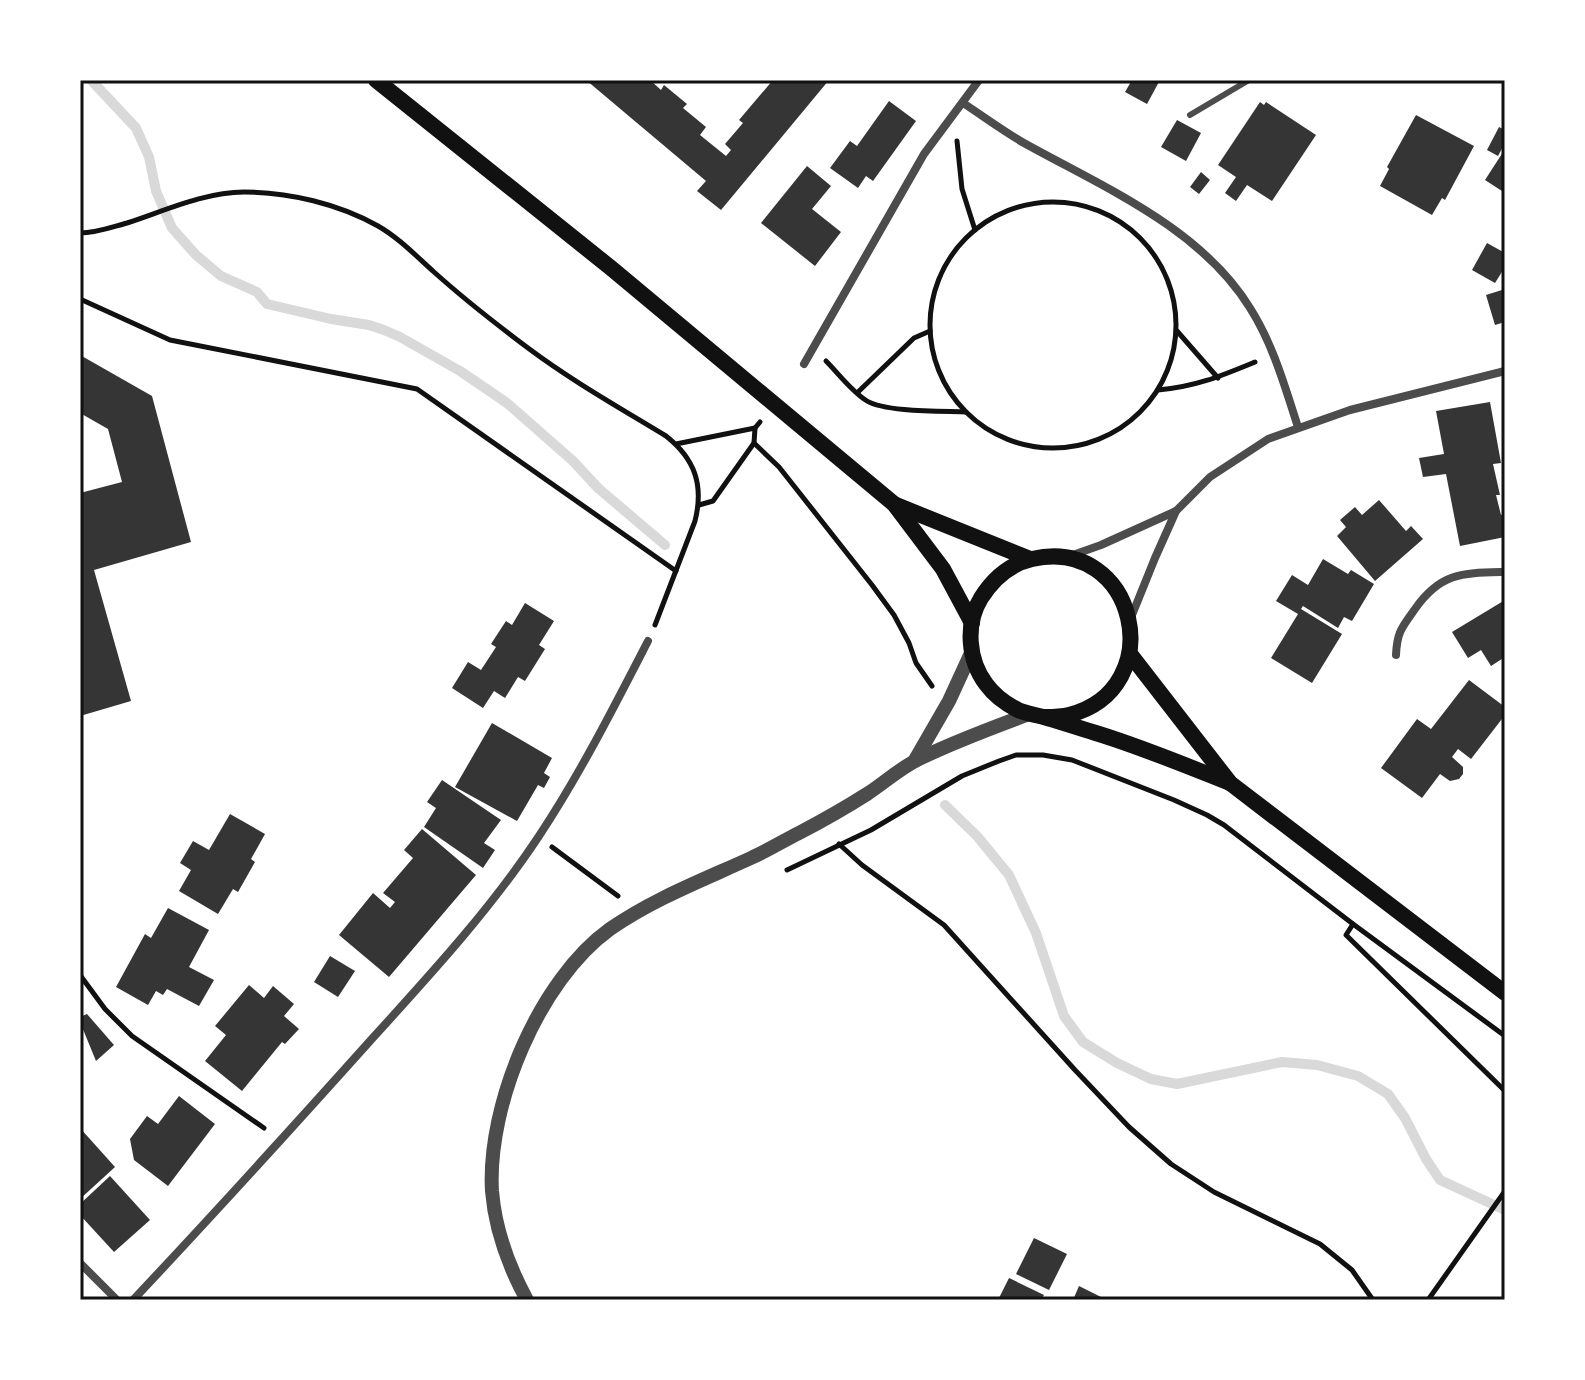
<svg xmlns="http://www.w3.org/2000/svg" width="1585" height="1380" viewBox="0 0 1585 1380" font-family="Georgia,serif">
	<rect width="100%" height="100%" fill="#fff"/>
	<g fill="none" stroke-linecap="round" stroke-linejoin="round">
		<g stroke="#d9d9d9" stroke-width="10">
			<path d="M91 80 136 128 149 157 156 191 172 228 196 255 221 276 257 292 267 304 331 319 369 325 384 330 400 337 460 371 507 403 573 461 598 488 665 545"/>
			<path d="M945 805 977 836 1009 875 1036 933 1064 1016 1083 1042 1117 1063 1151 1079 1177 1084 1282 1062 1317 1065 1358 1076 1388 1094 1405 1118 1426 1159 1440 1180 1505 1210"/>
		</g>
	</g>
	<g fill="#353535">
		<path d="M586 80H650L661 90 664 85 687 104 683 108 706 127 700 135 726 156 731 150 725 144 743 123 739 120 773 80H829L721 210 697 191 706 181Z"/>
		<path d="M1132 80H1160L1147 104 1125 92Z"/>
		<path d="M889 101 916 121 873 181 866 176 858 188 830 168 850 141 857 146Z"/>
		<path d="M1260 102 1264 105 1266 102 1316 135 1272 201 1247 185 1236 201 1225 193 1236 177 1218 165Z"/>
		<path d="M1416 115 1474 146 1445 200 1442 198 1432 215 1380 186 1389 169 1387 167Z"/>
		<path d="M1177 120 1201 133 1186 161 1161 147Z"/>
		<path d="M1499 127 1505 130V143L1498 156 1487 150Z"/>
		<path d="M1505 149V193L1485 180Z"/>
		<path d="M807 166 831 186 812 209 841 232 815 266 761 223Z"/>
		<path d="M1201 172 1210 180 1199 194 1190 187Z"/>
		<path d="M1487 243 1505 253V267L1495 283 1472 270Z"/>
		<path d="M1505 289V322L1495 325 1486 295Z"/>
		<path d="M80 355 152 396 191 542 94 570 131 701 80 716V493L122 482 108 429 80 413Z"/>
		<path d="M1490 402 1501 463 1493 464 1500 495H1496L1501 515 1505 514V537L1460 546 1446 474 1423 477 1419 458 1444 454 1436 411Z"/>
		<path d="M1379 500 1406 531 1411 526 1423 539 1375 581 1337 536 1346 527 1340 520 1355 507 1362 515Z"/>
		<path d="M1323 559 1348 574 1351 570 1374 584 1352 621 1344 617 1338 628 1303 606 1301 609 1342 634 1312 683 1271 658 1298 614 1276 601 1292 575 1308 585Z"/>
		<path d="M1505 600V657L1491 666 1481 650 1468 658 1452 632Z"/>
		<path d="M525 603 554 621 539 645 545 649 525 681 518 677 505 698 494 691 483 708 452 688 468 662 481 670 496 647 491 644 506 621 512 625Z"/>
		<path d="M1469 680 1505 707V715L1471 759 1458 749 1452 757 1463 767V774L1459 779 1450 781 1440 774 1422 798 1381 768 1417 719 1431 729Z"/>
		<path d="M492 723 552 758 544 773 550 777 544 788 538 785 517 821 455 787Z"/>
		<path d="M442 780 501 820 484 843 495 850 483 868 424 827 436 808 427 802Z"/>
		<path d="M230 814 265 834 251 859 255 862 238 892 233 889 218 914 179 891 191 870 180 863 193 841 209 850Z"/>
		<path d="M422 829 476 875 389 977 339 935 373 893 390 908 395 902 383 893 413 858 404 850Z"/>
		<path d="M168 908 209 930 189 967 214 980 199 1006 167 989 163 995 156 991 148 1005 116 987 145 934 151 938Z"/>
		<path d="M330 956 355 971 338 997 314 982Z"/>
		<path d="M249 985 264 998 273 986 294 1004 284 1016 299 1029 285 1044 282 1042 242 1091 205 1061 226 1035 215 1026Z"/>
		<path d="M87 1014 114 1045 96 1061 80 1022V1017Z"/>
		<path d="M179 1096 215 1124 168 1186 134 1160 130 1139 147 1116 158 1124Z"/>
		<path d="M80 1128 115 1167 80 1199Z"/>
		<path d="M110 1176 150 1220 114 1252 80 1215V1204Z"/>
		<path d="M1034 1238 1067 1254 1049 1290 1016 1274Z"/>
		<path d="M1009 1278 1044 1295 1041 1300H998Z"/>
		<path d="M1079 1286 1107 1300H1073Z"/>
	</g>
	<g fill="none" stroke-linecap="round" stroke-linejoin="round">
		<g stroke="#111" stroke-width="5">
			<path d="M957 141 962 189 975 230"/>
			<circle cx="1053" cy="325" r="123"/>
			<path d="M80 233C96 233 112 227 127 223 164 211 205 192 244 192 289 192 339 204 378 226 399 238 416 256 434 272 464 299 496 324 528 348 572 381 620 408 666 436 695 459 704 485 695 521L655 625"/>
			<path d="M80 299 170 340 417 389 676 571"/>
			<path d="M1177 331 1218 378"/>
			<path d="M826 361C839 374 851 391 867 401 885 412 942 411 966 412"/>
			<path d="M1158 390C1195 387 1221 376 1255 362"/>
			<path d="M857 393 914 338 930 331"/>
			<path d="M754 443 779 467 872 585 894 615 909 643 916 663 932 686"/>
			<path d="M676 444 755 428"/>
			<path d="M699 505 713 501 754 443 755 428 760 422"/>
			<path d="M839 844 862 865 944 925 1075 1070 1129 1127 1171 1164 1214 1192 1320 1244 1352 1270 1373 1300"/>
			<path d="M552 847 618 896"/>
			<path d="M787 870 871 830 962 776 999 761 1016 755H1043L1072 760 1174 800 1207 815 1224 825 1353 924 1505 1036"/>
			<path d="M1353 924 1346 935 1505 1091"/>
			<path d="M80 975 105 1009 132 1036 264 1128"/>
			<path d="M1428 1300 1505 1191"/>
		</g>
		<path stroke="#4c4c4c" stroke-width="6" d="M1190 115 1249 80"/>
		<g stroke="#4c4c4c" stroke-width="8">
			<path d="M963 103C983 116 1003 131 1024 143 1103 187 1201 228 1250 308 1273 344 1285 387 1298 427"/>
			<path d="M804 364 924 154 979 80"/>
			<path d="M1070 556 1101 545 1176 511 1210 477 1268 439 1350 410 1505 371"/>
			<path d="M1130 620 1155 558 1176 511"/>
			<path d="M1396 655C1397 632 1402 627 1415 609 1441 572 1463 573 1505 572"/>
			<path d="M80 1263 117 1300"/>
			<path d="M133 1300C213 1215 292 1128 370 1041 429 976 490 910 539 836 580 774 614 707 648 641"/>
		</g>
		<g stroke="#4c4c4c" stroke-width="14">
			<path d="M915 760 949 701 972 651"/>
			<path d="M527 1300C509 1267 495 1228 492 1191 487 1105 539 980 610 929 653 899 703 880 751 858 767 851 783 841 799 833 822 821 845 808 867 794 884 783 899 769 917 760 953 742 992 728 1029 714"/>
		</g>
		<g stroke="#111" stroke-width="16">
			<path d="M376 80 611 268 894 504 943 569 972 623"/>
			<path d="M896 505 1030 559"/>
			<path d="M1130 654 1230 783 1505 993"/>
			<path d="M1045 717C1053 717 1061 717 1069 715 1171 689 1137 535 1032 559 1010 564 993 579 981 598 965 624 968 660 986 684 994 695 1006 704 1018 710 1027 714 1038 715 1047 718 1065 723 1082 729 1099 734 1144 748 1187 766 1230 783"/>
		</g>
	</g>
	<rect width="1585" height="1380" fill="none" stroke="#ffffff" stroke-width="164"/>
	<rect x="82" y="82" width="1421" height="1216" fill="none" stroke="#111" stroke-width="3"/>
</svg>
